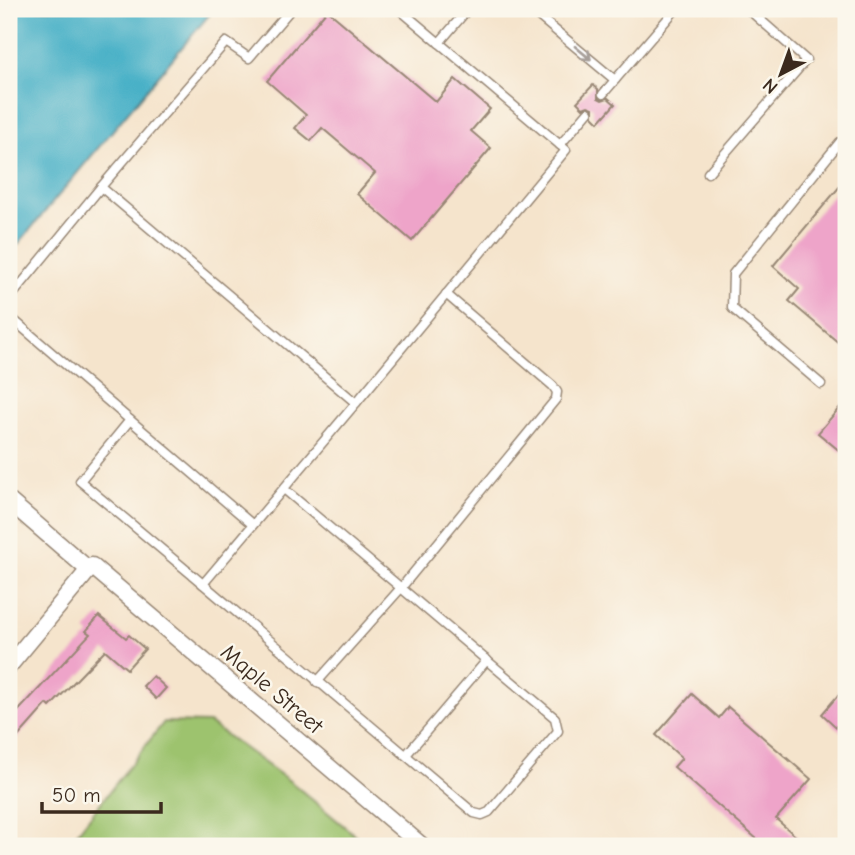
<svg xmlns="http://www.w3.org/2000/svg" width="855" height="855" viewBox="0 0 855 855" font-family="'Comic Neue',sans-serif">
	<rect width="100%" height="100%" fill="#fbf7ec"/>
	<filter id="ink" filterUnits="userSpaceOnUse"><feTurbulence type="fractalNoise" baseFrequency=".0143" numOctaves="2"/><feDisplacementMap in="SourceGraphic" scale="14" xChannelSelector="R" yChannelSelector="G"/><feConvolveMatrix kernelMatrix="1 2 1 2 8 2 1 2 1" color-interpolation-filters="sRGB"/></filter>
	<filter id="wash" filterUnits="userSpaceOnUse"><feTurbulence type="fractalNoise" baseFrequency=".00686" numOctaves="4" result="noise"/><feDisplacementMap in="SourceGraphic" scale="28" xChannelSelector="R" yChannelSelector="G"/><feGaussianBlur stdDeviation="1.57" result="paint"/><feColorMatrix in="noise" values="0 0 0 0 0 0 0 0 0 0 0 0 0 0 0 0 0 1.4 0 .05"/><feComposite in="paint" operator="in"/></filter>
	<g filter="url(#wash)">
		<rect width="100%" height="100%" fill="#f5e4cc"/>
		<path fill="#9dc36e" stroke="#6c7646" stroke-width="2" d="M164 722 209 723 291 782 368 846H67Z"/>
		<path fill="#49b1c7" stroke="#426e72" stroke-width="2" d="M9 9H214L9 255Z"/>
		<g id="blocks">
			<g fill="#eea4c9">
				<path d="M327 10 436 102 455 79 490 109 471 131 491 148 412 241 357 194 375 173 322 128 311 141 295 128 306 115 267 81Z"/>
				<path d="M593 85 598 89V98L602 100 608 98 615 104 599 122 593 116V108L588 106 583 108 577 102Z"/>
				<path d="M846 179V349L789 301 799 289 773 266Z"/>
				<path d="M846 400V446L841 452 818 433Z"/>
				<path d="M99 616 126 638 129 635 145 649 127 669 105 650 50 707 47 704 16 739 9 733V721L90 634 86 631Z"/>
				<path d="M153 676 166 688 156 699 143 686Z"/>
				<path d="M846 686V736L822 714Z"/>
				<path d="M692 694 719 718 728 707 811 779 776 819 807 846H765L674 767 682 758 656 735Z"/>
			</g>
		</g>
	</g>
	<g filter="url(#ink)">
		<use href="#blocks" fill-opacity="0" stroke="#988775" stroke-width="2"/>
		<g fill="none" stroke-linecap="round" stroke-linejoin="round">
			<defs>
				<g id="lane">
					<path d="M291 9 249 58 226 42 101 187 356 403 566 150 399 9"/>
					<path d="M530 9 615 80 676 9"/>
					<path d="M439 43 468 9"/>
					<path d="M603 94 615 80"/>
					<path d="M560 145 588 112"/>
					<path d="M708 173 806 60 748 9"/>
					<path d="M9 299 101 187"/>
					<path d="M9 316 130 420"/>
					<path d="M821 384 732 308 733 274 840 142 846 141"/>
					<path d="M253 525 130 420 80 481 203 584 356 403"/>
					<path d="M203 584 474 813 482 815 489 812 558 731 555 718 284 489"/>
					<path d="M317 682 401 588 556 399 557 392 553 386 446 294"/>
					<path d="M406 755 487 660"/>
				</g>
				<g id="street">
					<path d="M9 501 89 570"/>
					<path d="M9 666 92 566 422 846"/>
				</g>
			</defs>
			<use href="#lane" stroke="#988775" stroke-width="11"/>
			<use href="#street" stroke="#988775" stroke-width="19"/>
			<use href="#lane" stroke="#fff" stroke-width="8"/>
			<use href="#street" stroke="#fff" stroke-width="16"/>
		</g>
		<defs><path id="oneway-shaft" d="M-6 0H5M1.5-3L5.5 0L1.5 3" fill="none" stroke-width="1.6" stroke-linecap="round" stroke-linejoin="round" transform="scale(1.75)"/></defs>
		<use stroke="#a79f9a" href="#oneway-shaft" transform="translate(583 53) rotate(40)"/>
	</g>
	<g text-anchor="middle" dominant-baseline="central" stroke-width="5" stroke-linejoin="round" paint-order="stroke">
		<g font-size="23" fill="#3b2a1e" stroke="#fbf7ec">
			<text transform="translate(272 689) rotate(40)">Maple Street</text>
		</g>
	</g>
	<rect width="855" height="855" fill="none" stroke="#fbf7ec" stroke-width="35"/>
	<g transform="translate(781 74) rotate(221)" stroke="#fbf7ec" stroke-width="5" paint-order="stroke">
	<path d="M0-5L12 26L0 18L-12 26Z" fill="#3b2a1e"/>
	<text y="-10" font-size="19" font-weight="bold" text-anchor="middle" fill="#3b2a1e">N</text>
	</g>
	<path d="M42 802v10h119v-10" fill="none" stroke="#3b2a1e" stroke-width="3.5"/>
	<text x="52" y="802" font-size="21" fill="#3b2a1e" stroke="#fbf7ec" stroke-width="5" paint-order="stroke">50 m</text>
</svg>
